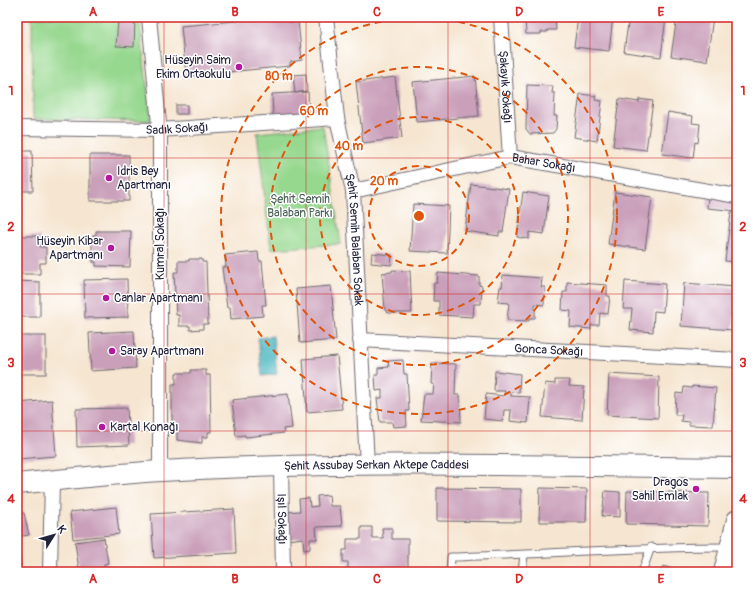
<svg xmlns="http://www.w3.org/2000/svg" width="754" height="589" viewBox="0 0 754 589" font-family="Pangolin,sans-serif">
	<rect width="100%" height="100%" fill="#fff"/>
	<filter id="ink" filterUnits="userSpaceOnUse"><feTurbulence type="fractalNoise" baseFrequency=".025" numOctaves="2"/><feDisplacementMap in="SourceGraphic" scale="8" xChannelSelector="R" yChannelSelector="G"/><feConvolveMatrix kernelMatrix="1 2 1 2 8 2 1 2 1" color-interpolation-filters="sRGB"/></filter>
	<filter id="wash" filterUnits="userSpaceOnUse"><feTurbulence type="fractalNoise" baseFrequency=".012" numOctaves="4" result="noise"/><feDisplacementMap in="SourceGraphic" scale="16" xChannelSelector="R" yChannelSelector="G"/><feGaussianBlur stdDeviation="0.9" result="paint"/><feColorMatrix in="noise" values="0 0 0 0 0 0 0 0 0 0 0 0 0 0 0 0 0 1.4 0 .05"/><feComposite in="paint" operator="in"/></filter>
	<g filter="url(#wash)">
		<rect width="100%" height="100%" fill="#f6e6d1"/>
		<g fill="#96d88e" stroke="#5c7d64">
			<path d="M32 17H139L151 121 33 119Z"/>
			<path d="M323 126 341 244 271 249 257 133Z"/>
		</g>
		<path fill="#43b3bd" stroke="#326a7c" d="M273 336 277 374 262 376 258 338Z"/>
		<g id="blocks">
			<g fill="#c99fb9">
				<path d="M279 17H289V22L298 21 302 60 290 62V66L186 76 181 26Z"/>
				<path d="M525 17H555L556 30H547V32H541V34H526Z"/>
				<path d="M578 17H613L609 51 574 47Z"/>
				<path d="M629 17H666L661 57 624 52Z"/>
				<path d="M677 17H713L707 61 671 56Z"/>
				<path d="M118 20H135L134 47 116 46Z"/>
				<path d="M306 74 307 91 295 93 293 75Z"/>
				<path d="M475 76 479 116 417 122 413 82Z"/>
				<path d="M395 77 402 138 363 143 356 82Z"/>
				<path d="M527 85 553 86 552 93H555L554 116H557L556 129 553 133 530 134 526 129Z"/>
				<path d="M736 89H737V111H733Z"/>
				<path d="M308 92 309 114 273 116 272 94Z"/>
				<path d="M580 94 596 96 595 100 602 101 597 141 574 137Z"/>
				<path d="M619 99 639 102V99L653 101 646 150 613 146Z"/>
				<rect x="176" y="105" width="11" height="9"/>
				<path d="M668 112 693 116 692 123 700 124 698 143 695 142 693 158 662 154Z"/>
				<path d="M17 151H32L33 191H17Z"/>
				<rect x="90" y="155" width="39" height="46"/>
				<path d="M471 184 509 189 503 232H499V236L465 231Z"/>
				<path d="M523 192 549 196 544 234 529 232V239L517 237Z"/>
				<path d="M615 192 652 197 645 249 608 244Z"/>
				<path d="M708 196 737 198V211L707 208Z"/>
				<path d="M413 204 449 206 447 253 410 251Z"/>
				<path d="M731 212H737V262L725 261Z"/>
				<path d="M96 231H131L130 267 96 266V262H93V259H92V238H94L93 235H96Z"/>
				<path d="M17 236H40V247H46V263H40V274H17Z"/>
				<path d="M258 252 259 261H262L266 305H262L263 316 231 319 230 307 227 308 222 267H226L225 255Z"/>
				<path d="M372 253 392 255 391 265 371 263Z"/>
				<path d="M189 259H202V262H206L208 324H203V329L190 330V326H179V315H176L174 272H178V261H189Z"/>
				<path d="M392 270 410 271 412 313H388L385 310 382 273 392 272Z"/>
				<path d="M438 273 479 276V285L482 286 481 304H474L473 317 439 315V301H433L434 283H437Z"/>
				<path d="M503 275 542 278 541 287H545L544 305 535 304V318H529V321L507 320 509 303 498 302 500 287H502Z"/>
				<path d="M127 279 128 317 85 318 84 280Z"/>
				<path d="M17 281 40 282V317H17Z"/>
				<path d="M625 281 665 284 663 312 654 311 653 332 630 330 632 309H623Z"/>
				<path d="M567 282 607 285V296H610L608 314 600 313 599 325H591V329L570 327 571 311 562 310 563 292H567Z"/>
				<path d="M684 283 736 287 733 330 681 326Z"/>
				<path d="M331 286 336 340 300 343 296 289Z"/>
				<path d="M134 331 136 368 91 371 89 333Z"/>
				<rect x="17" y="336" width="29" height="38"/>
				<path d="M337 356 342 409 307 412 303 359Z"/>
				<path d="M403 360 404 374H407L409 411H406L407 426 393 427 392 422H380L377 398H382V390L376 391 375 375H378V368L389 367 388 361Z"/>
				<path d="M432 363 456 364 455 395H460L461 422 421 420 424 394H433L434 384H431Z"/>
				<path d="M191 370H206V375H210L211 432H208V437H202V443L177 440V427H172V384H176V373H191Z"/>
				<path d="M495 371 520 374 519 393 511 392V396L530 397 528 423 510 421 511 410H504L503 421 484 419 486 394 504 396 505 391H494Z"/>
				<path d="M609 374 659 377 658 418 607 415Z"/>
				<path d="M555 380H570L569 386 584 387 582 420 542 417 545 383 555 384Z"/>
				<path d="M692 386 716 388 713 426 689 425V422L681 421 682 415H675L676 393 683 394 684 387 692 388Z"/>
				<path d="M288 394 292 428 283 429 284 433 245 437V435L236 436 232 400Z"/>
				<path d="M52 400 56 456 17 459V403Z"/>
				<path d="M127 408 129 445 77 447 76 409Z"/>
				<path d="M437 488 521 489V522L437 521Z"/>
				<path d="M540 488 587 489 586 522H539Z"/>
				<path d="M605 491 620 492V517L602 516Z"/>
				<path d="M627 491 709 493 708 526 626 524Z"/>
				<path d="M329 495 330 506H340L342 526 316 527 317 539H310V549L304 550 303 538 288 540 286 512 300 511 299 499 309 498 310 507 318 506 317 496Z"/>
				<path d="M116 507 119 534 73 539 70 512Z"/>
				<path d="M234 509 236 553 154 558 151 514Z"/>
				<path d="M17 513H24L29 535 17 537Z"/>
				<path d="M361 527H372V538H383L382 528H392V539H408V568H395V572H383V569H376V572L348 570V562H343V550H347V539H361Z"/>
				<path d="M104 538 108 563 104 564 105 572H90L89 569 79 570 75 542Z"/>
				<path d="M17 553H19L21 567H17Z"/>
				<path d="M663 566 684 572H661Z"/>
			</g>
		</g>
	</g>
	<g filter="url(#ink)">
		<use href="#blocks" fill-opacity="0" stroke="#6c6770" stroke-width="1"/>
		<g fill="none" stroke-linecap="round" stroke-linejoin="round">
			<defs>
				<g id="lane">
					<path d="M450 572 451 557C544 554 636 547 729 547"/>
					<path d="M522 572 524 555"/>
					<path d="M642 572 651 547"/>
				</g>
				<g id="street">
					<path d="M149 17 160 135V471"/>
					<path id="s1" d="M326 17 337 118 353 191 367 465"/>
					<path id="s2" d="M501 17 510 157"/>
					<path id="s3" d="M17 128 159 130 337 118"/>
					<path id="s4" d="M353 191 510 157 737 196"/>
					<path id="s5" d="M360 340 737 360"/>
					<path id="s6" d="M281 467 283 572"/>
					<path d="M50 572 52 481"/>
				</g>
				<g id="secondary">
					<path id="s7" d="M17 484C65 479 113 474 161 471 353 460 545 466 737 468"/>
					<path d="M724 572 737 520"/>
				</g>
			</defs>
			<use href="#lane" stroke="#6c6770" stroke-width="9"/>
			<use href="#street" stroke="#6c6770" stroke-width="16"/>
			<use href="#secondary" stroke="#6c6770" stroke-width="22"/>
			<use href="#lane" stroke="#fff" stroke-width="7"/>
			<use href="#street" stroke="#fff" stroke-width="14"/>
			<use href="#secondary" stroke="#fff" stroke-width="20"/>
		</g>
	</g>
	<path fill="none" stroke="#d62828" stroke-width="1" stroke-opacity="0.55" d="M164 17V572M306 17V572M448 17V572M590 17V572M17 158H737M17 294H737M17 431H737"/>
	<g fill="none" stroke="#de560e" stroke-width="2" stroke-dasharray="7 5">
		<circle cx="419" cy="216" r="50"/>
		<circle cx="419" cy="216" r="99"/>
		<circle cx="419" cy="216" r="149"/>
		<circle cx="419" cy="216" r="198"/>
	</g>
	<g fill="#b5179e" stroke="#fff" stroke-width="1.5">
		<circle cx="239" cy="67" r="4"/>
		<circle cx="109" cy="178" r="4"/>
		<circle cx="111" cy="248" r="4"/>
		<circle cx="106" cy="298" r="4"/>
		<circle cx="112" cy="351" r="4"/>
		<circle cx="102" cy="427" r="4"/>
		<circle cx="696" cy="489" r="4"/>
	</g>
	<g text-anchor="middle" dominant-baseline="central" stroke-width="3" stroke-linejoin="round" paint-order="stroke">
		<g font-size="12" fill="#22223b" stroke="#fff" text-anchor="start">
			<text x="231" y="60" text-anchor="end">Hüseyin Saim<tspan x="231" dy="14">Ekim Ortaokulu</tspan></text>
			<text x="117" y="171">Idris Bey<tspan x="117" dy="14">Apartmanı</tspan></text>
			<text x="103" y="241" text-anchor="end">Hüseyin Kibar<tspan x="103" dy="14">Apartmanı</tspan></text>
			<text x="114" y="298">Canlar Apartmanı</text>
			<text x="120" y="351">Saray Apartmanı</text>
			<text x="110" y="427">Kartal Konağı</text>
			<text x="688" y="482" text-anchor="end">Dragos<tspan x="688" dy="14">Sahil Emlak</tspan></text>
		</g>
		<g font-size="12" fill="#22223b" stroke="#fff">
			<text stroke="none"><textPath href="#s2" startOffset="70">Şakayık Sokağı</textPath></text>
			<text stroke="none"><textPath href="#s3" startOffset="160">Sadık Sokağı</textPath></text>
			<text stroke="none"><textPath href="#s4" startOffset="195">Bahar Sokağı</textPath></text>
			<text stroke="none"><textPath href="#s1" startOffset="225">Şehit Semih Balaban Sokak</textPath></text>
			<text transform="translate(160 244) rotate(-90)">Kumral Sokağı</text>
			<text stroke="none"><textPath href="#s5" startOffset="189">Gonca Sokağı</textPath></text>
			<text stroke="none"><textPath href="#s7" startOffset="360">Şehit Assubay Serkan Aktepe Caddesi</textPath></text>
			<text stroke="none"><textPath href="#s6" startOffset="52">Işıl Sokağı</textPath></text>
		</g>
		<g font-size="12" fill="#4b6258" stroke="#fff">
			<text x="300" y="199">Şehit Semih<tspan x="300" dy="14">Balaban Parkı</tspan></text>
		</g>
	</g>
	<circle cx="419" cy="216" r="6" fill="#de560e" stroke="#fff" stroke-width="2"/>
	<g font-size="12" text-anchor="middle" font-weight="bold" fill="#de560e" stroke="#fff" stroke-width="3" stroke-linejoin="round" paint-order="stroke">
		<text x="279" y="80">80 m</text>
		<text x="314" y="115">60 m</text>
		<text x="349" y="150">40 m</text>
		<text x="384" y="185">20 m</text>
	</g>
	<rect width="754" height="589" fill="none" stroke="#fff" stroke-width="44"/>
	<g transform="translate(54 535) rotate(53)" stroke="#ffffff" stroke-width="3" paint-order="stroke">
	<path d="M0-3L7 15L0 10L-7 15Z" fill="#22223b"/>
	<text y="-6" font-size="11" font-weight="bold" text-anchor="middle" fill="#22223b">K</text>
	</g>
	<rect x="22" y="22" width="710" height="545" fill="none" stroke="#d62828" stroke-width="1.5"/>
	<g font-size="13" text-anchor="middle" font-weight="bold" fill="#d62828">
		<text x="93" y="16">A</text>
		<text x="235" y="16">B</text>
		<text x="377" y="16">C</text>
		<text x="519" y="16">D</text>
		<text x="661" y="16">E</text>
		<text x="11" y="95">1</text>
		<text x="743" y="95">1</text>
		<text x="11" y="231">2</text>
		<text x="743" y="231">2</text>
		<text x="11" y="367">3</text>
		<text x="743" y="367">3</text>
		<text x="11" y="503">4</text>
		<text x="743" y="503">4</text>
		<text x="93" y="583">A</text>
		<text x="235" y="583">B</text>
		<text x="377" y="583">C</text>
		<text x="519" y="583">D</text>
		<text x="661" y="583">E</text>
	</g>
</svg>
